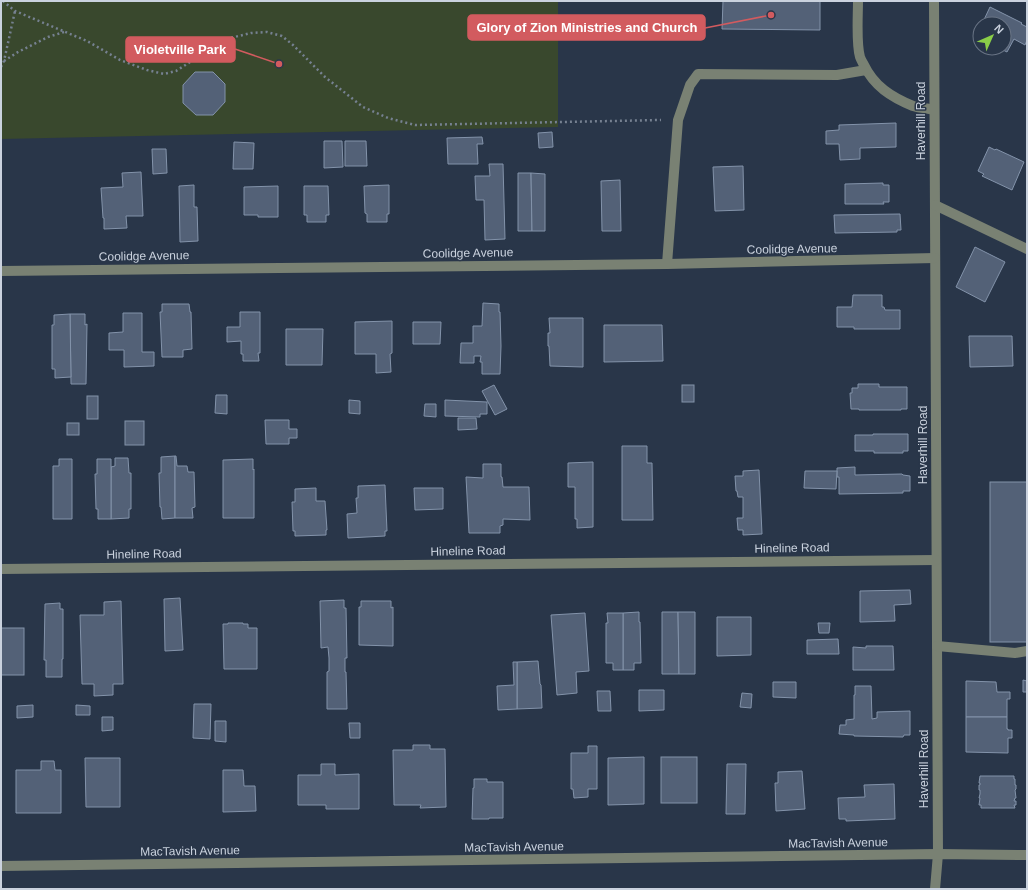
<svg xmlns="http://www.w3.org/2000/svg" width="1028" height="890" viewBox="0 0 1028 890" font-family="Arial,sans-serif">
	<rect width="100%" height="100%" fill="#293649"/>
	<path fill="#39482d" d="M1 1H558V127L1 139Z"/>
	<g fill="#536177" stroke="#8393aa">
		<path d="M723 1H820V30L722 29Z"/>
		<path d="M990 7 1022 23 1021 24 1027 27V40L1025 45 1014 39 1007 52 999 48H1004V24H982Z"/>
		<path d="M195 72H213L225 84V102L213 115H196L183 103V85Z"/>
		<path d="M896 123V147L860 148V159L840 160 839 144H826V131L839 130V125Z"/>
		<path d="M552 132 553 147 539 148 538 133Z"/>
		<path d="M482 137 483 144H477L478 164H448L447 138Z"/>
		<path d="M324 141H342L343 167 324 168Z"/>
		<path d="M345 141H366L367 166H345Z"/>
		<path d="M234 142 254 143 253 169H233Z"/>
		<path d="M989 147 995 150 996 149 1024 162 1012 190 982 176 984 174 978 171Z"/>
		<path d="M152 149H166L167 173 153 174Z"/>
		<path d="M489 164H503L505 239 485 240 484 200H476L475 176H490Z"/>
		<path d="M743 166 744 210 715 211 713 167Z"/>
		<path d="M141 172 143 216H126L127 228 104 229V218H103L101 188 123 187 122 173Z"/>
		<path d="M518 173H531L532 231H518Z"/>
		<path d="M531 173 545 174V231H532Z"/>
		<path d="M620 180 621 231H602L601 181Z"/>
		<path d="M883 183V185H889V202H883L884 204H845V184Z"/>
		<path d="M194 185V207H197L198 241 180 242 179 186Z"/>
		<path d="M389 185V214H387V222H367V214L365 213 364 186Z"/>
		<path d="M278 186V217H258V215H244V187Z"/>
		<path d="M304 186H328L329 215H326V222H307V215H304Z"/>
		<path d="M900 214 901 230H897V232L835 233 834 215Z"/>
		<path d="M975 247 1005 262 985 302 956 287Z"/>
		<path d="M853 295H882V307H884L885 310H900V329H854V327H837V307H852Z"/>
		<path d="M483 303 499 304V312H500L501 346 500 374H482V362H480L481 356H474V363H460L461 343H473V326H482Z"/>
		<path d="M162 304H189L190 312H191L192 349 183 350V357H162L160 312H162Z"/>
		<path d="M240 312H260V353H258L259 361H243V354H241V341L227 342V327H240Z"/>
		<path d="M123 313H142V352H154V366L124 367V350H109V333L123 332Z"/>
		<path d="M70 314H85V325L87 324 86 384H71Z"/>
		<path d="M70 314 71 377 55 378V369H52V325H54V315Z"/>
		<path d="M549 318H583V367L550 366 549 346H548V333H550Z"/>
		<path d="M392 321V353L390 354 391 372 376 373V354H355V322Z"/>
		<path d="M413 322H441L440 344H413Z"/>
		<path d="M604 325H662L663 361 604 362Z"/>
		<path d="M286 329H323L322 365H286Z"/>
		<path d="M969 336H1012L1013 366 970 367Z"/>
		<path d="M858 384H879V387H907V409H901V410H859V409H851L850 393H852V388H858Z"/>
		<path d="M494 385 507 409 495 415 482 391Z"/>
		<rect x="682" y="385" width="12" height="17"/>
		<path d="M216 395H227V414L215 413Z"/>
		<rect x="87" y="396" width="11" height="23"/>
		<path d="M349 400 360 401V414L349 413Z"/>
		<path d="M445 400 487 402V414H480V417L445 416Z"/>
		<path d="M425 404H436V417L424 416Z"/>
		<path d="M458 418H476L477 429 458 430Z"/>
		<path d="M265 420H289V429H297V438H289V444H266Z"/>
		<rect x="125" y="421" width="19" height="24"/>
		<rect x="67" y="423" width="12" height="12"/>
		<path d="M873 434H908V451H903V453H874V451H855V435H873Z"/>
		<path d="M622 446H647V463H652L653 520H622Z"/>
		<path d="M175 456V518L162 519 161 507H160L159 473H161V457Z"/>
		<path d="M175 456H176L177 466H187L188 472H194L195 507 192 508 193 518H175Z"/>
		<path d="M115 458H128L129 473H131V509H129V518L111 519V467L115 466Z"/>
		<path d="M59 459H72V519H53V466H59Z"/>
		<path d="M97 459H111V519H98V509H96L95 474H97Z"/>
		<path d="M253 459V470L254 469V518H223V460Z"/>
		<path d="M593 462V527L577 528V519H575V487H568V463Z"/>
		<path d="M483 464H501V477H502L503 487H529L530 520 503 519V525L500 526V533H469L466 477 483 478Z"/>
		<path d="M855 467V475L902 474 903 475 910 476V491H903V493L839 494V477H837V468Z"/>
		<path d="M759 470 762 534 743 535V530H738L737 518H743V497H738L737 491H736L735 476H743V471Z"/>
		<path d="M805 471H837L836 489 804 488Z"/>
		<rect x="990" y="482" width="37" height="160"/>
		<path d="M385 485 387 531H385V536L348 538 347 514 357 513 356 498H358V486Z"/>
		<path d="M316 488V501H325L327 530H326V535L295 536V531H293L292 502H295V489Z"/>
		<path d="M414 488H443V509L415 510Z"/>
		<path d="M910 590 911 604 894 605 895 621 860 622V591Z"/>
		<path d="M180 598 183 650 165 651 164 599Z"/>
		<path d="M344 600V608H346L347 658H345V672H346L347 709H327V672L329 671V658L328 647 321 648 320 601Z"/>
		<path d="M121 601 123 684H113V695L94 696V684H82L80 615H104V602Z"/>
		<path d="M361 601H391V608L393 607V646L359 645V607H361Z"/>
		<path d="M60 603V609H63V659H62V677H46V660H44L45 604Z"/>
		<path d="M639 612V622H640L641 663H634V670H623V613Z"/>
		<path d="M662 612H678L679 674H662Z"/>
		<path d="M678 612H695V674H679Z"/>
		<path d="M585 613 589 671 576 672 577 693 557 695 551 615Z"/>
		<path d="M607 613H623V670H613V663H606V623H608Z"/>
		<path d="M717 617H751V655L717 656Z"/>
		<path d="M228 623H243V624H248V628H257V669H224L223 624H228Z"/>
		<path d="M818 623H830L829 633H819Z"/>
		<rect x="1" y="628" width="23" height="47"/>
		<path d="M838 639 839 654H807V640Z"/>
		<path d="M866 646H893L894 670H853V647L866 648Z"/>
		<path d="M538 661 540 684 541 685 542 708 517 709V662Z"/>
		<path d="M513 662H517V709L498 710 497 686 514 685Z"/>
		<path d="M1023 680 1027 681V692H1023Z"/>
		<path d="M966 681 996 682 997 692H1010V699H1007V717H966Z"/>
		<path d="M773 682H796V698L773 697Z"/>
		<path d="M855 686H871L872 719 877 718V712L910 711V735H904L903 737 854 736V735L839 734 840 725H846V720L854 719V695H855Z"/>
		<path d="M639 690H664V710L639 711Z"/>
		<path d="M597 691H610L611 711H598Z"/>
		<path d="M742 693 752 694 751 708 740 707Z"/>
		<path d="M194 704H211L210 739 193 738Z"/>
		<path d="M33 705V717L17 718V706Z"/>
		<path d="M76 705 90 706V715H76Z"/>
		<path d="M102 717H113V730L102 731Z"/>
		<path d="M966 717H1007V729H1008V730H1012V738H1008V753L966 752Z"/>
		<path d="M215 721H226V742L215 741Z"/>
		<path d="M349 723H360V738H350Z"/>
		<path d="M413 745H430V749H445L446 807 420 808 421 805H394L393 750H413Z"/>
		<path d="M588 746H597V789H588V797L574 798 573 789H571V753H588Z"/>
		<path d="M644 757V804L608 805V758Z"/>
		<rect x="661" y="757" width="36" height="46"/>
		<path d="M85 758H120V807H86Z"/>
		<path d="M41 761H54L55 770H61V813H16V770H41Z"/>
		<path d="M321 764H335V775L359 774V809H326V805H298V775H321Z"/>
		<path d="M727 764H746L745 814H726Z"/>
		<path d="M223 770H243L244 786H255L256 811 223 812Z"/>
		<path d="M802 771 805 809 776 811 775 783H778V772Z"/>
		<path d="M980 776H1014V779H1015V785H1016V789L1015 790 1016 798H1015L1014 801H1016V805H1014L1015 808H981V805H979L980 798H979L980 794V790H979V785H980V783H979Z"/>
		<path d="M474 779H487V782H503V818H489V819H472L473 788H474Z"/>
		<path d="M894 784 895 819 846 821V819H839L838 798 865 797 864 785Z"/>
	</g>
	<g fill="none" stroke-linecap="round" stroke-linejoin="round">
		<g stroke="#768191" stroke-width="2.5" stroke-dasharray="2 3" stroke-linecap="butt">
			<path d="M3 1 15 11 87 41 120 60 147 70 164 74 176 71 226 39 251 33 267 32 282 36 293 45 325 77 363 107 388 118 415 125 661 120"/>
			<path d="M4 61 18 52 48 37 64 32"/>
			<path d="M1 67 4 61 15 11"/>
		</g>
		<g stroke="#798173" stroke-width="10">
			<path d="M858 1C858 16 856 43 860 57 861 60 863 63 864 65 874 86 891 97 913 106 919 108 927 108 934 110"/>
			<path d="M934 1 938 854 935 889"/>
			<path d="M935 205 1027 249"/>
			<path d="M667 264 678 120 690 85 698 74 837 75 866 70"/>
			<path d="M1 271 667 264 935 258"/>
			<path d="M1 569 936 560"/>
			<path d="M937 646 1015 653 1027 651"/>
			<path d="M1 866 938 854 1027 855"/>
		</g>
	</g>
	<g text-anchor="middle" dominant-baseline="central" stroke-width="3" stroke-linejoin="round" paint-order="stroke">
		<g font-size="12" fill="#cad2de" stroke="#293649">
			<text transform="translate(921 121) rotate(-90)">Haverhill Road</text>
			<text transform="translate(792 249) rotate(-1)">Coolidge Avenue</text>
			<text transform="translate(468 253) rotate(-1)">Coolidge Avenue</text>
			<text transform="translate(144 256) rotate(-1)">Coolidge Avenue</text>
			<text transform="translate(923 445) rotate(-90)">Haverhill Road</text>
			<text transform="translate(792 548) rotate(-1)">Hineline Road</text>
			<text transform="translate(468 551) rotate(-1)">Hineline Road</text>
			<text transform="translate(144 554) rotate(-1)">Hineline Road</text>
			<text transform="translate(924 769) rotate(-90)">Haverhill Road</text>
			<text transform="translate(838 843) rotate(-1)">MacTavish Avenue</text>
			<text transform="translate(514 847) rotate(-1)">MacTavish Avenue</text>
			<text transform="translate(190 851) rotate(-1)">MacTavish Avenue</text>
		</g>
	</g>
	<path fill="none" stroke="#d25b5f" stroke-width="1.5" d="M771 15L705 28M279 64L235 49"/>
	<g fill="#d25b5f" stroke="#293649" stroke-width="1.5">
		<circle cx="771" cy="15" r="4"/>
		<circle cx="279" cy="64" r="4"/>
	</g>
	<g fill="#d25b5f" stroke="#d25b5f" stroke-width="1.5">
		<rect x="468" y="15" width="237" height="25" rx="4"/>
		<rect x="126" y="37" width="109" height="25" rx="4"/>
	</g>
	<g font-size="13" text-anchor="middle" font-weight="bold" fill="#fff">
		<text x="587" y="32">Glory of Zion Ministries and Church</text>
		<text x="180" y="54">Violetville Park</text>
	</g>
	<rect width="1028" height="890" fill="none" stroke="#cad2de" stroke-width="4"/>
	<g transform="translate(992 36) rotate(45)"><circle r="19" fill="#293649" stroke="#697485"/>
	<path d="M0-3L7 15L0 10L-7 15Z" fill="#8ace48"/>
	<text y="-6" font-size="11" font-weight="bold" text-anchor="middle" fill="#cad2de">N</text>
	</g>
</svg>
